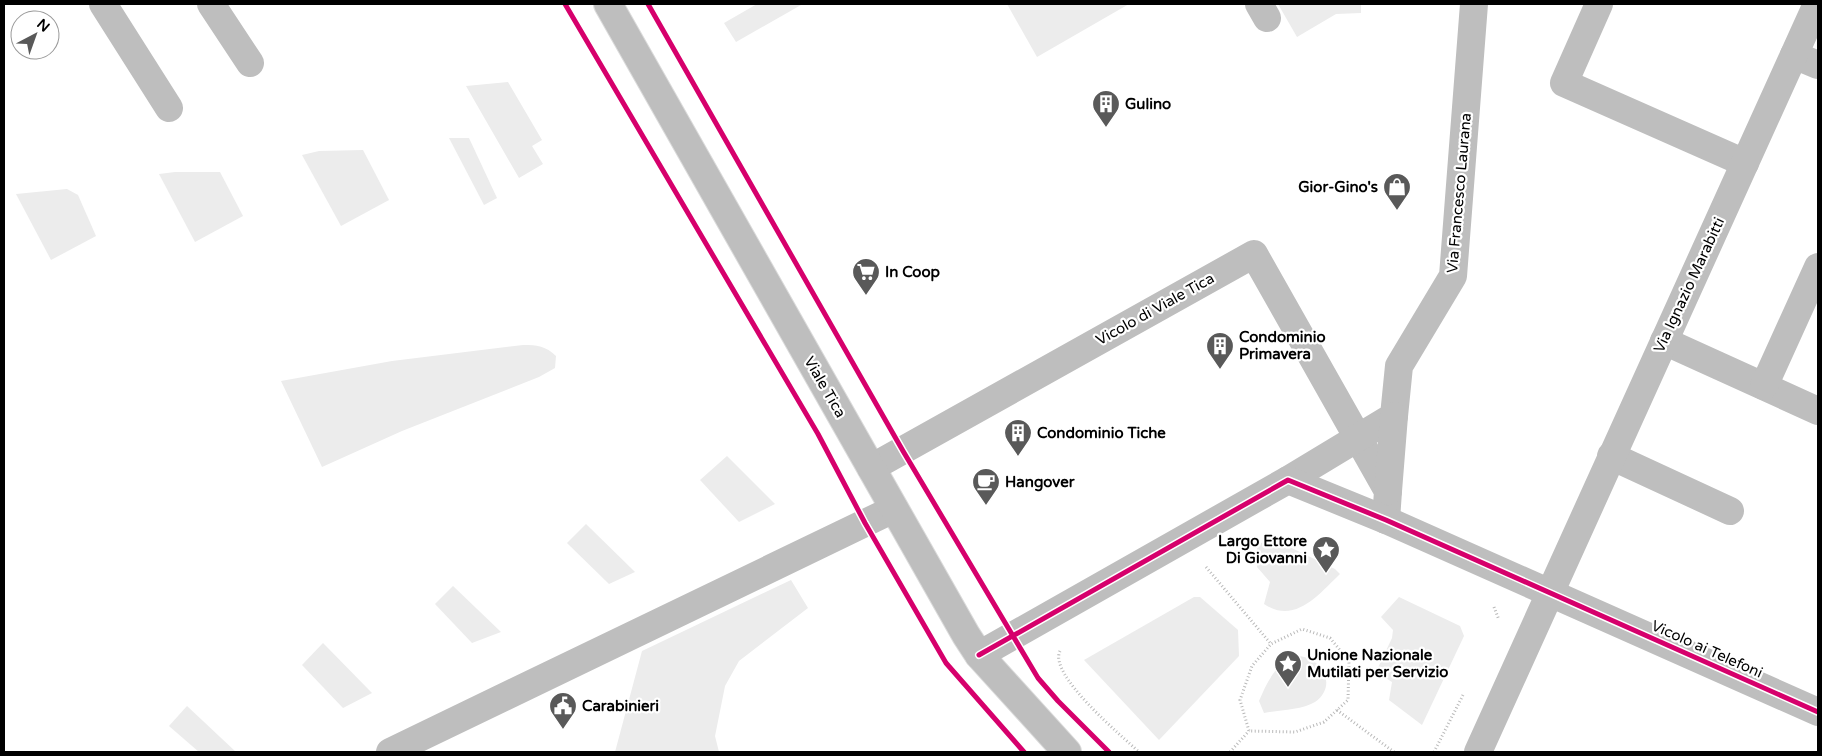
<svg xmlns="http://www.w3.org/2000/svg" width="1822" height="756" viewBox="0 0 1822 756" font-family="'Varela Round',sans-serif">
	<rect width="100%" height="100%" fill="#fff"/>
	<g fill="#ececec">
		<path d="M757 4 801 5 736 42 724 23Z"/>
		<path d="M1007 4H1129L1037 57Z"/>
		<path d="M1278 4H1361V13L1336 14 1297 37Z"/>
		<path d="M508 82 542 140 532 146 543 164 519 178 466 86Z"/>
		<path d="M449 138H469L497 198 484 205Z"/>
		<path d="M363 150 389 200 341 226 302 155 319 151Z"/>
		<path d="M175 172H220L243 216 195 242 159 174Z"/>
		<path d="M67 189 78 195 96 236 51 260 16 194Z"/>
		<path d="M523 345C537 345 546 346 556 356L555 368 539 377 402 431 322 467 281 381 392 361Z"/>
		<path d="M727 456 775 504 739 522 700 480Z"/>
		<path d="M586 524 635 572 609 584 567 543Z"/>
		<path d="M1271 538 1335 569 1340 574C1319 594 1295 625 1264 604L1270 582 1257 567V545Z"/>
		<path d="M791 580 808 608 739 661 725 686 715 736 719 752H615L642 651Z"/>
		<path d="M453 586 501 632 472 643 435 604Z"/>
		<path d="M1194 597H1200L1238 630 1239 656 1159 740 1084 660Z"/>
		<path d="M1399 597 1460 626 1464 636 1422 725 1389 700 1392 682 1376 672 1392 638 1393 630 1381 617Z"/>
		<path d="M323 643 372 693 343 708 302 665Z"/>
		<path d="M1296 656C1321 656 1339 685 1315 702 1302 710 1279 710 1264 713L1259 701C1267 682 1276 663 1296 656Z"/>
		<path d="M187 706 236 752H199L169 726Z"/>
	</g>
	<g fill="none" stroke-linecap="round" stroke-linejoin="round">
		<defs>
			<path id="major" d="M608 4 966 635 979 655 1067 752"/>
		</defs>
		<use href="#major" stroke="#dbdbdb" stroke-width="30"/>
		<g stroke="#b9b9b9" stroke-width="3" stroke-dasharray="1 2.5" stroke-linecap="butt">
			<path d="M1206 567 1271 644 1302 629 1330 638 1349 661 1348 700 1324 722 1295 732 1249 731 1240 700 1252 666 1271 644"/>
			<path d="M1494 607 1499 620"/>
			<path d="M1060 651C1048 675 1122 736 1139 752"/>
			<path d="M1337 710 1394 752"/>
			<path d="M1230 752 1249 731"/>
			<path d="M1434 752 1463 695"/>
		</g>
		<g stroke="#bebebe" stroke-width="28">
			<path d="M103 4 169 108"/>
			<path d="M211 4 250 63"/>
			<path d="M1259 4 1267 18"/>
			<path d="M1599 4 1564 83 1745 163"/>
			<path d="M1794 55 1818 65"/>
			<path d="M1664 341 1818 411"/>
			<path d="M1764 386 1818 267"/>
			<path d="M1611 456 1730 511"/>
			<path d="M871 468 1254 254 1388 491 1386 520"/>
			<path d="M1288 480 1394 416 1399 366 1453 276 1474 4"/>
			<path d="M1388 491 1394 416"/>
			<path d="M979 655 1288 480 1386 520 1818 712"/>
			<path d="M390 752 894 509"/>
			<path d="M1478 752 1817 4"/>
		</g>
		<use href="#major" stroke="#bebebe" stroke-width="28"/>
		<defs>
			<g id="cycleway">
				<path d="M565 4 818 434 865 523 946 663 1024 752"/>
				<path d="M648 4 903 451 1038 678 1058 701 1109 752"/>
				<path d="M979 655 1288 480 1386 520 1818 712"/>
			</g>
		</defs>
		<use href="#cycleway" stroke="#fff" stroke-width="8"/>
		<use href="#cycleway" stroke="#d6006c" stroke-width="5"/>
	</g>
	<defs>
		<symbol id="building-pin" viewBox="-11 -11 22 30"><path d="M0 17L-7.5 6A9.5 9.5 0 1 1 7.5 6Z" fill="#595959" stroke="#fff"/><path d="M-4-6H4V6H1V3H-1V6H-4ZM-2.5-4.3h1.7v1.8h-1.7ZM.8-4.3h1.7v1.8H.8ZM-2.5-1h1.7V.8h-1.7ZM.8-1h1.7V.8H.8Z" fill="#fff"/></symbol>
		<symbol id="shop-pin" viewBox="-11 -11 22 30"><path d="M0 17L-7.5 6A9.5 9.5 0 1 1 7.5 6Z" fill="#595959" stroke="#fff"/><path d="M-5-2.5h2.3a2.7 3.5 0 0 1 5.4 0H5L5.5 6h-11ZM-1.5-2.5h3a1.5 2.3 0 0 0-3 0Z" fill="#fff"/></symbol>
		<symbol id="supermarket-pin" viewBox="-11 -11 22 30"><path d="M0 17L-7.5 6A9.5 9.5 0 1 1 7.5 6Z" fill="#595959" stroke="#fff"/><path d="M-6-5.5h2.5l.6 2H6L4.5 2H-2.5L-4.4-4H-6ZM-1.5 3.2a1.3 1.3 0 1 0 .1 0ZM3 3.2a1.3 1.3 0 1 0 .1 0Z" fill="#fff"/></symbol>
		<symbol id="cafe-pin" viewBox="-11 -11 22 30"><path d="M0 17L-7.5 6A9.5 9.5 0 1 1 7.5 6Z" fill="#595959" stroke="#fff"/><path d="M-5.5-4.5H6V0H3Q3 3.5 0 3.5H-2.5Q-5.5 3.5-5.5 0ZM3-3.2v2h1.7v-2ZM-6 4.5H4V6H-6Z" fill="#fff"/></symbol>
		<symbol id="sight-pin" viewBox="-11 -11 22 30"><path d="M0 17L-7.5 6A9.5 9.5 0 1 1 7.5 6Z" fill="#595959" stroke="#fff"/><path d="M0-6L1.8-2.2L6-1.7L2.9 1.2L3.7 5.4L0 3.3L-3.7 5.4L-2.9 1.2L-6-1.7L-1.8-2.2Z" fill="#fff"/></symbol>
		<symbol id="civic-pin" viewBox="-11 -11 22 30"><path d="M0 17L-7.5 6A9.5 9.5 0 1 1 7.5 6Z" fill="#595959" stroke="#fff"/><path d="M-.6-6.5H3V-4.5H.6V-3L4-1V1h2V6H-6V1h2V-1L-.6-3ZM-1.2 2.5V6h2.4V2.5Z" fill="#fff"/></symbol>
	</defs>
	<g fill-rule="evenodd">
		<use href="#building-pin" x="1090" y="88" width="32" height="43"/>
		<use href="#shop-pin" x="1381" y="171" width="32" height="43"/>
		<use href="#supermarket-pin" x="850" y="256" width="32" height="43"/>
		<use href="#building-pin" x="1204" y="330" width="32" height="43"/>
		<use href="#building-pin" x="1002" y="417" width="32" height="43"/>
		<use href="#cafe-pin" x="970" y="466" width="32" height="43"/>
		<use href="#sight-pin" x="1310" y="534" width="32" height="43"/>
		<use href="#sight-pin" x="1272" y="648" width="32" height="43"/>
		<use href="#civic-pin" x="547" y="690" width="32" height="43"/>
	</g>
	<g text-anchor="middle" dominant-baseline="central" stroke-width="4.5" stroke-linejoin="round" paint-order="stroke">
		<g font-size="15" font-weight="bold" fill="#000" stroke="#fff" text-anchor="start">
			<text x="1125" y="104">Gulino</text>
			<text x="1378" y="187" text-anchor="end">Gior-Gino's</text>
			<text x="885" y="272">In Coop</text>
			<text x="1239" y="337">Condominio<tspan x="1239" dy="17">Primavera</tspan></text>
			<text x="1037" y="433">Condominio Tiche</text>
			<text x="1005" y="482">Hangover</text>
			<text x="1307" y="541" text-anchor="end">Largo Ettore<tspan x="1307" dy="17">Di Giovanni</tspan></text>
			<text x="1307" y="655">Unione Nazionale<tspan x="1307" dy="17">Mutilati per Servizio</tspan></text>
			<text x="582" y="706">Carabinieri</text>
		</g>
		<g font-size="15" fill="#000" stroke="#fff">
			<text transform="translate(1459 193) rotate(-85)">Via Francesco Laurana</text>
			<text transform="translate(1689 285) rotate(-65)">Via Ignazio Marabitti</text>
			<text transform="translate(1155 309) rotate(-29)">Vicolo di Viale Tica</text>
			<text transform="translate(825 387) rotate(60)">Viale Tica</text>
			<text transform="translate(1707 649) rotate(24)">Vicolo ai Telefoni</text>
		</g>
	</g>
	<rect width="1822" height="756" fill="none" stroke="#000000" stroke-width="10"/>
	<g transform="translate(35 35) rotate(41)"><circle r="24" fill="#ffffff" stroke="#999999"/>
	<path d="M0-4L9 19L0 12L-9 19Z" fill="#595959"/>
	<text y="-8" font-size="14" font-weight="bold" text-anchor="middle" fill="#000000">N</text>
	</g>
</svg>
